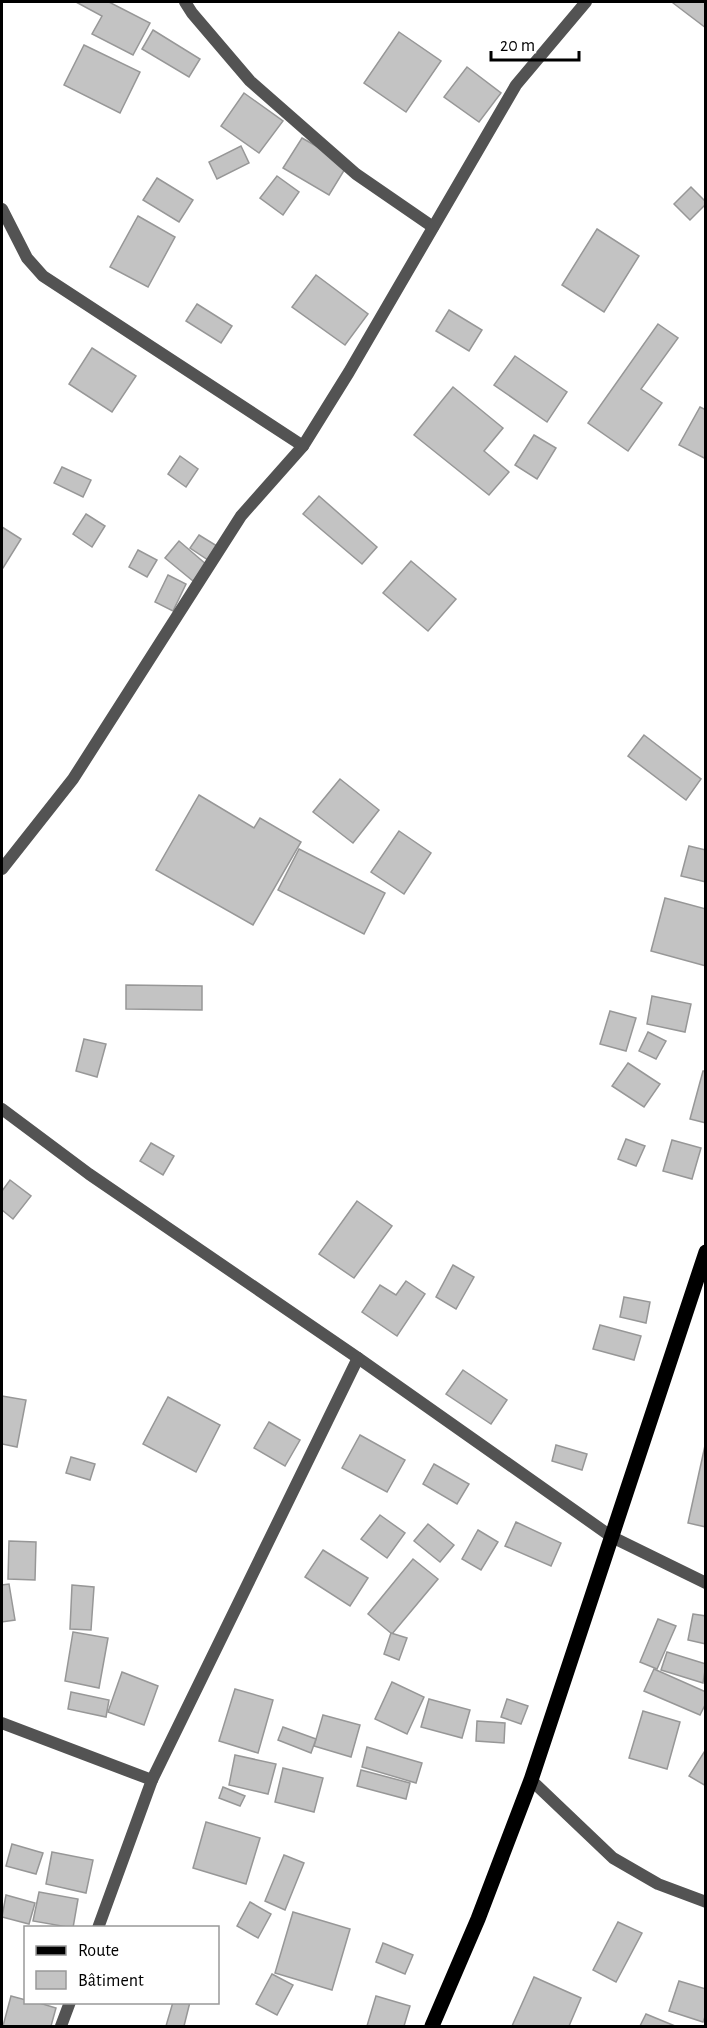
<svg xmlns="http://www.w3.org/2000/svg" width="707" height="2028" viewBox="0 0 707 2028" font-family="'Alegreya Sans',sans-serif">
	<rect width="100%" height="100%" fill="#fff"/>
	<g fill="#c3c3c3" stroke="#979797" stroke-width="1.5">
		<path d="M76 2H109L150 23 133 55 92 34 102 16Z"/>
		<path d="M675 2H706V28L673 3Z"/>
		<path d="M153 30 200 59 189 77 142 49Z"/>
		<path d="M399 32 441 61 406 112 364 83Z"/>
		<path d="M84 45 140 72 120 113 64 85Z"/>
		<path d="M467 67 501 93 479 122 444 97Z"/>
		<path d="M244 93 283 121 259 153 221 126Z"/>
		<path d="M302 138 348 164 329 195 283 168Z"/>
		<path d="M241 146 249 163 217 179 209 162Z"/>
		<path d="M277 176 299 192 283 215 260 198Z"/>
		<path d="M157 178 193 200 179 222 143 200Z"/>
		<path d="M691 187 706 202V204L690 220 674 204Z"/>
		<path d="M138 216 175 237 148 287 110 267Z"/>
		<path d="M597 229 639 256 604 312 562 285Z"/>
		<path d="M316 275 368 314 345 345 292 307Z"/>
		<path d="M197 304 232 326 221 343 186 321Z"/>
		<path d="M449 310 482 330 469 351 436 331Z"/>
		<path d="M658 324 678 338 641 389 662 403 628 451 588 423Z"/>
		<path d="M92 348 136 376 112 412 69 384Z"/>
		<path d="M515 356 567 392 547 422 494 385Z"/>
		<path d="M453 387 503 428 484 451 509 472 489 495 414 435Z"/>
		<path d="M700 407 706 410V459L679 445Z"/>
		<path d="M534 435 556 448 537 479 515 465Z"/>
		<path d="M180 456 198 469 186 487 168 474Z"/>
		<path d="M62 467 91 480 83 497 54 483Z"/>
		<path d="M319 496 377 547 362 564 303 514Z"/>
		<path d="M86 514 105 526 92 547 73 534Z"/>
		<path d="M2 527 21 539 3 568H2Z"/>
		<path d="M199 535 217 546 208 560 190 548Z"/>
		<path d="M179 541 207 565 193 581 165 558Z"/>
		<path d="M138 550 157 560 147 577 129 567Z"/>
		<path d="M411 561 456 599 428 631 383 593Z"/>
		<path d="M168 575 186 584 173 611 155 602Z"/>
		<path d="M644 735 701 779 686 800 628 756Z"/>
		<path d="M340 779 379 810 353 843 313 812Z"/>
		<path d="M199 795 254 828 260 818 301 842 253 925 156 870Z"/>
		<path d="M399 831 431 853 404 894 371 872Z"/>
		<path d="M689 846 706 850V882L681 876Z"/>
		<path d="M299 849 385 893 364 934 278 890Z"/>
		<path d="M665 898 706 909V966L651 951Z"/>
		<path d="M126 985 202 986V1010L126 1009Z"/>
		<path d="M652 996 691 1004 685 1032 647 1024Z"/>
		<path d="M610 1011 636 1018 626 1051 600 1044Z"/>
		<path d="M648 1032 666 1041 656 1059 639 1051Z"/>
		<path d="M84 1039 106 1044 97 1077 76 1071Z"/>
		<path d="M628 1063 660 1084 644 1107 612 1086Z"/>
		<path d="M703 1071H706V1123L690 1119Z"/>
		<path d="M626 1139 645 1146 636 1166 618 1159Z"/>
		<path d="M672 1140 701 1148 692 1179 663 1171Z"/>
		<path d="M151 1143 174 1156 163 1175 140 1161Z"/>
		<path d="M10 1180 31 1196 13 1219 2 1210V1191Z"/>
		<path d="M357 1201 392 1226 354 1278 319 1254Z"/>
		<path d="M453 1265 474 1277 456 1309 436 1297Z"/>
		<path d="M406 1281 425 1294 397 1336 362 1312 380 1285 396 1295Z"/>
		<path d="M624 1297 650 1302 646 1323 620 1317Z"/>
		<path d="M600 1325 641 1336 634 1360 593 1349Z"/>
		<path d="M463 1370 507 1400 491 1424 446 1394Z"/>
		<path d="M2 1396 26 1400 17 1447 2 1444Z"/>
		<path d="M168 1397 220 1425 196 1472 143 1444Z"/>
		<path d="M269 1422 300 1440 285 1466 254 1448Z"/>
		<path d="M360 1435 405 1460 387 1492 342 1468Z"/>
		<path d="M706 1441V1527L688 1523Z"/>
		<path d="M556 1445 587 1454 582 1470 552 1461Z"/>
		<path d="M71 1457 95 1464 90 1480 66 1473Z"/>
		<path d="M434 1464 469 1484 457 1504 423 1484Z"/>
		<path d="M380 1515 405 1533 387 1558 361 1539Z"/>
		<path d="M516 1522 561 1543 551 1566 505 1546Z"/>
		<path d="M428 1524 454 1545 440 1562 414 1541Z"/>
		<path d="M478 1530 498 1542 481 1570 462 1559Z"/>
		<path d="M9 1541 36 1542 35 1580 8 1579Z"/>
		<path d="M323 1550 368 1578 350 1606 305 1577Z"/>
		<path d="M413 1559 438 1579 392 1634 368 1614Z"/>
		<path d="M9 1584 15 1620 2 1622V1585Z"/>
		<path d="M72 1585 94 1587 91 1630 70 1629Z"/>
		<path d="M693 1614 706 1616V1644L688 1640Z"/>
		<path d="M658 1619 676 1626 657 1669 640 1662Z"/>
		<path d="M73 1632 108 1638 99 1688 65 1681Z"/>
		<path d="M391 1633 407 1638 399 1660 384 1654Z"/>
		<path d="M667 1652 706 1664 703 1683 661 1670Z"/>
		<path d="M654 1669 706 1692V1703L700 1715 644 1691Z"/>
		<path d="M122 1672 158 1686 144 1725 108 1712Z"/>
		<path d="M392 1682 424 1697 407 1734 375 1719Z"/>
		<path d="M235 1689 273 1700 258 1753 219 1741Z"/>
		<path d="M71 1692 109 1700 106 1717 68 1709Z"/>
		<path d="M429 1699 470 1710 462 1738 421 1727Z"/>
		<path d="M507 1699 528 1706 521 1724 501 1717Z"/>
		<path d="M643 1711 680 1722 667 1769 629 1758Z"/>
		<path d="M323 1715 360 1725 351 1757 314 1746Z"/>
		<path d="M477 1721 505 1723 504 1743 476 1741Z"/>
		<path d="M283 1727 316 1739 311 1753 278 1740Z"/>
		<path d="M367 1747 422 1763 416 1783 362 1767Z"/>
		<path d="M706 1749V1786L689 1776Z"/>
		<path d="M235 1755 276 1764 268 1794 229 1785Z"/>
		<path d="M283 1768 323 1778 314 1812 275 1802Z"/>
		<path d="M361 1770 410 1783 406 1799 357 1786Z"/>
		<path d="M223 1787 245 1796 240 1806 219 1798Z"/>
		<path d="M206 1822 260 1838 246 1884 193 1868Z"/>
		<path d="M12 1844 43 1853 36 1874 6 1866Z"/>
		<path d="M52 1852 93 1860 86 1893 46 1884Z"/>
		<path d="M284 1855 304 1863 285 1910 265 1901Z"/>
		<path d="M39 1892 78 1899 73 1928 33 1921Z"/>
		<path d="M6 1895 35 1903 29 1924 2 1917Z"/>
		<path d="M250 1902 271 1914 258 1938 237 1926Z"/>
		<path d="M293 1912 350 1929 332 1990 275 1973Z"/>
		<path d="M618 1922 642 1933 616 1982 593 1970Z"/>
		<path d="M383 1943 413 1955 405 1974 376 1962Z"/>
		<path d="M272 1974 293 1985 277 2015 256 2004Z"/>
		<path d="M534 1977 581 1998 569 2026H512Z"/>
		<path d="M679 1981 706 1989V2014L703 2022 669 2011Z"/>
		<path d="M11 1996 26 2000V2002H36L56 2008 51 2026H3Z"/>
		<path d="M376 1996 410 2006 404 2026H367Z"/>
		<path d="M173 2002H190L184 2026H166Z"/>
		<path d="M646 2014 675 2026H640Z"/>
	</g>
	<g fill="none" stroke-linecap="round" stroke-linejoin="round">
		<g stroke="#535353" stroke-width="12">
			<path d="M185 2 192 13 250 81 356 174 433 227"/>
			<path d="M2 209 27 258 43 276 303 446"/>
			<path d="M2 869 73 779 241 516 303 446 349 372 516 85 586 2"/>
			<path d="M2 1109 89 1174 358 1358 612 1537 706 1583"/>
			<path d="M2 1723 152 1780"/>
			<path d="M531 1780 613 1858 658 1884 706 1902"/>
			<path d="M98 1928 152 1780 358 1358"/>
			<path d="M61 2026 70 2002"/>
		</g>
		<path stroke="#000" stroke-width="15" d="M432 2026 478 1919 531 1780 706 1252"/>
	</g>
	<rect width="707" height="2028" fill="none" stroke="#000000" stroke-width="6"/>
	<rect x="24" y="1926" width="195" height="78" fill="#ffffff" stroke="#999999" stroke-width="1.5"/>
	<rect x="36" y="1946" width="30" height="9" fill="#000000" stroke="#999999" stroke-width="1.5"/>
	<text x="78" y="1956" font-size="18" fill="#000000">Route</text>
	<rect x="36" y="1971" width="30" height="18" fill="#c3c3c3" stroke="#999999" stroke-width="1.5"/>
	<text x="78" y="1986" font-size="18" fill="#000000">Bâtiment</text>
	<path d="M491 51v9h88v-9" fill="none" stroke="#000000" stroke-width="3"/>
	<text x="500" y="51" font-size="18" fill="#000000" stroke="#ffffff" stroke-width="4.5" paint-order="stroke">20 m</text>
</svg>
